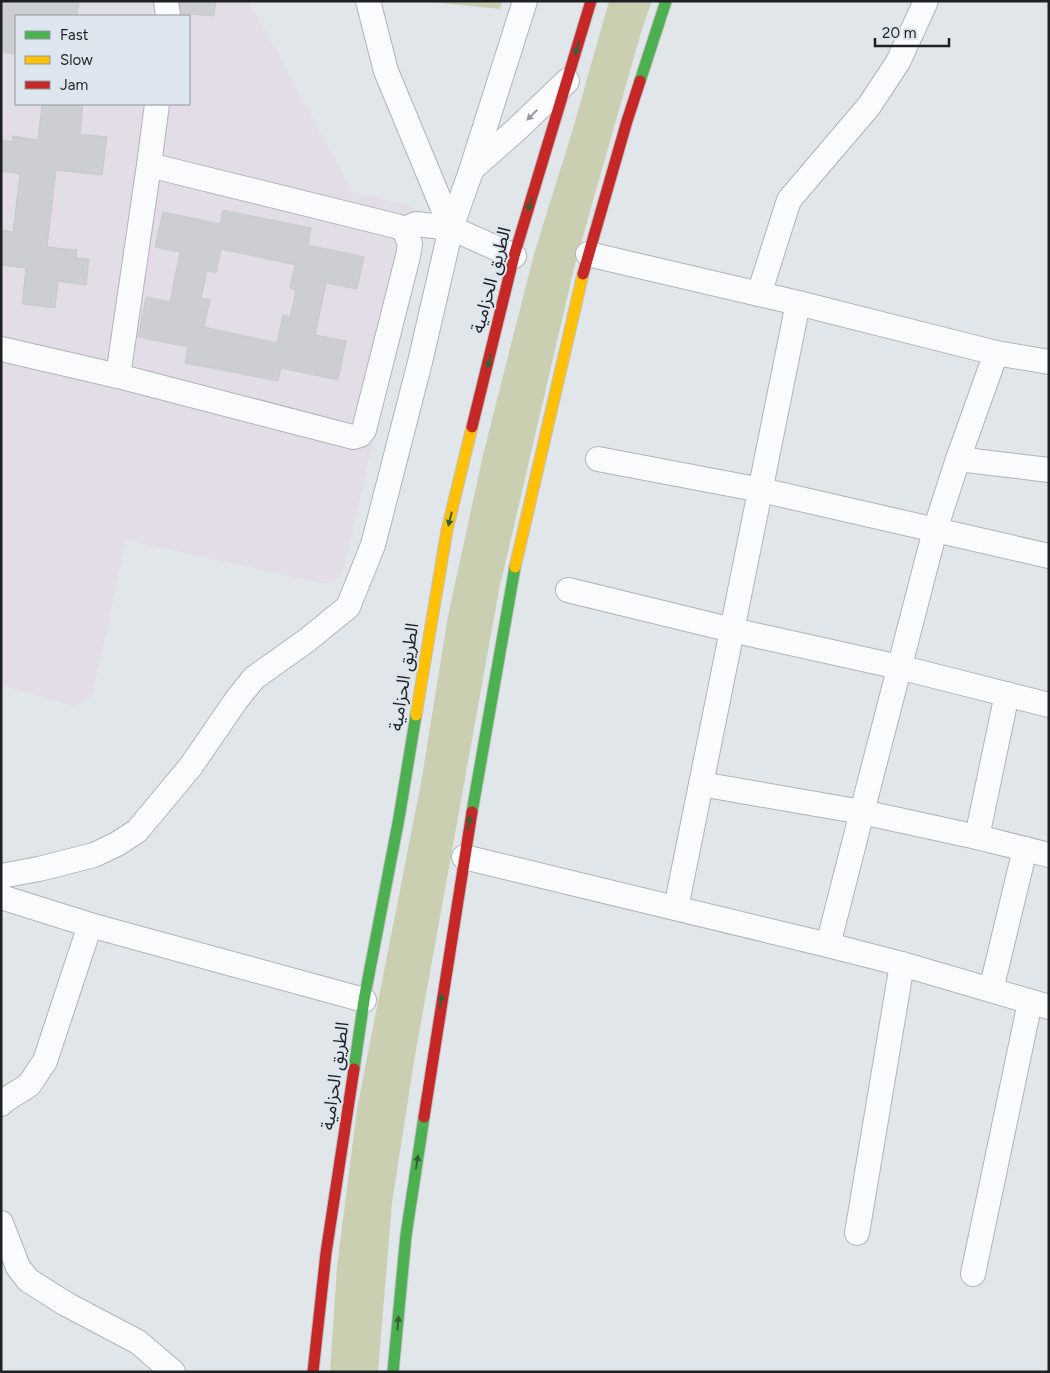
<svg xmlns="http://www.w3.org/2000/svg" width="1050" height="1373" viewBox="0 0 1050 1373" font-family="Figtree,'Noto Sans Arabic',sans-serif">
	<rect width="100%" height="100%" fill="#e1e6ea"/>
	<path fill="#e3dde8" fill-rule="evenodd" d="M1 1H249L353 193 413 206 419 243 342 576 326 584 126 540 92 697 75 706 1 685ZM16 16H189V104H16Z"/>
	<g fill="#c9cfb0">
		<path d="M422 1H502L500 9Z"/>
		<path d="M609 1H652L642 29 575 264 499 590 414 1061 392 1203 378 1372H330L337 1267 357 1109 421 783 448 616 483 455 534 254 572 132Z"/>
	</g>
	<g fill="#cdced2" stroke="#c8c9cc" fill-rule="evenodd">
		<path d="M1 1H61L79 3 77 16H16V54L1 52Z"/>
		<path d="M177 1H216L214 16 177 13Z"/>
		<path d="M42 104H83L80 134 107 137 102 175 56 170 47 247 77 250 76 258 89 259 86 285 58 281 55 308 22 304 26 268 1 265V230L13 232 20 174 1 171V140L12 142 13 136 38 140Z"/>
		<path d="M223 210 311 228 308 245 364 257 357 289 326 283 315 335 346 341 338 380 281 368 278 381 185 363 188 347 138 337 146 297 170 302 180 252 155 247 163 212 220 224ZM221 249 295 265 290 288 296 290 290 317 283 315 277 343 204 327 210 300 201 298 207 271 216 273Z"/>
	</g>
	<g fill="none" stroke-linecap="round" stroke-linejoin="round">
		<defs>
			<g id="street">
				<path d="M166 1 168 16"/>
				<path d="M368 1 386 71 451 228"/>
				<path d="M149 165 157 104"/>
				<path d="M473 168 517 129 567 81"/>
				<path d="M588 254 798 303 996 353 958 459 935 530 862 812 701 784"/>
				<path d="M759 294 789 200 869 106 898 62 926 1"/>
				<path d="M1 349 118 376 353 437 360 435 364 430 408 256 410 244 404 229"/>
				<path d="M996 353 1049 362"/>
				<path d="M118 376 149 165 396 226 404 229 416 224 451 228 514 256"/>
				<path d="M598 459 761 490 1049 556"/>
				<path d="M958 459 1049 470"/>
				<path d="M568 590 732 630 899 667 1049 705"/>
				<path d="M977 837 1007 694"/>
				<path d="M464 857 828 945 902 964 1049 1007"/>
				<path d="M1 876 39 869 94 855 117 844 137 831 191 766 237 699 254 678 306 641 348 607 373 545 420 362 451 228 472 168 525 1"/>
				<path d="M1 897 90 925 364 1000"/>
				<path d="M676 908 798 303"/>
				<path d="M828 945 862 812 977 837 1049 855"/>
				<path d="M991 990 1025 849"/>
				<path d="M1 1104 5 1100 29 1085 45 1061 90 925"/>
				<path d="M1 1223 18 1267 28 1280 66 1304 138 1342 173 1372"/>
				<path d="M857 1233 902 964"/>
				<path d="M973 1274 1030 1002"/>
			</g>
			<g id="fast">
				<path d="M640 81 666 1"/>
				<path d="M472 812 515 567"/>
				<path d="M354 1069 364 1000 399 818 416 715"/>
				<path d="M393 1372 406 1235 424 1117"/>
			</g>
			<g id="slow">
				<path d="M515 567 583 274"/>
				<path d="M416 715 447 530 472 427"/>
			</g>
			<g id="jam">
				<path d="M583 274 627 121 640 81"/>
				<path d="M472 427 514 256 591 1"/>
				<path d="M424 1117 472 812"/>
				<path d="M313 1372 326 1253 354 1069"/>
			</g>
		</defs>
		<use href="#street" stroke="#b0b4b7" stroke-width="26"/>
		<use href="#fast" stroke="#bfc1c3" stroke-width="13"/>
		<use href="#slow" stroke="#bfc1c3" stroke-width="13"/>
		<use href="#jam" stroke="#bfc1c3" stroke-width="13"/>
		<use href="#street" stroke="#fafbfc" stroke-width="24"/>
		<use href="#fast" stroke="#4caf50" stroke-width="11"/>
		<use href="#slow" stroke="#ffc107" stroke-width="11"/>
		<use href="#jam" stroke="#c62828" stroke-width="11"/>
	</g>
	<defs><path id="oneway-solid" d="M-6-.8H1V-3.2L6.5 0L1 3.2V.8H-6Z" transform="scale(1.25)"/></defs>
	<g fill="#326137">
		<use href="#oneway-solid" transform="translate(577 48) rotate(107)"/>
		<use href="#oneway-solid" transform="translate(530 204) rotate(107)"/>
		<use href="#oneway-solid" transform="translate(489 361) rotate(104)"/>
		<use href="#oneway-solid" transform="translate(450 519) rotate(104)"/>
		<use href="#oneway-solid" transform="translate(469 823) rotate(-80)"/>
		<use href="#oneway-solid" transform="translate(441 1001) rotate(-81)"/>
		<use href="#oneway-solid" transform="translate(417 1162) rotate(-81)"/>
		<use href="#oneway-solid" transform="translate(398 1323) rotate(-85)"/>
	</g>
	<use fill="#97999a" href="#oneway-solid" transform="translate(532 115) rotate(135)"/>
	<g text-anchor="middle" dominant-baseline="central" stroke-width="4" stroke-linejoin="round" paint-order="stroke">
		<g font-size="18" fill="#1d2123" stroke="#dde6ee">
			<text transform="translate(491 280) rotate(-75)">الطريق الحزامية</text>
			<text transform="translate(404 677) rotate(-81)">الطريق الحزامية</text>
			<text transform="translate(335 1076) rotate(-82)">الطريق الحزامية</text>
		</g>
	</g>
	<rect width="1050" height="1373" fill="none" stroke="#1d2123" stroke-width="5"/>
	<rect x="15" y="15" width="175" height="90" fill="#dde6ee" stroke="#90979d"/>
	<rect x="25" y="31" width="25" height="8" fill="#4caf50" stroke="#90979d"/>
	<text x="60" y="40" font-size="15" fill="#1d2123">Fast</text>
	<rect x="25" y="56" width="25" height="8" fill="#ffc107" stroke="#90979d"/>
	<text x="60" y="65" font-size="15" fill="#1d2123">Slow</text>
	<rect x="25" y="81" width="25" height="8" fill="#c62828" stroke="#90979d"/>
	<text x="60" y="90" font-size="15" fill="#1d2123">Jam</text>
	<path d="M875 38v8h74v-8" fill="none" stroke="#1d2123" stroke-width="2.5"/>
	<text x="882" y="38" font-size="15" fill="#1d2123" stroke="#dde6ee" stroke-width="4" paint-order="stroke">20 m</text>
</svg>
